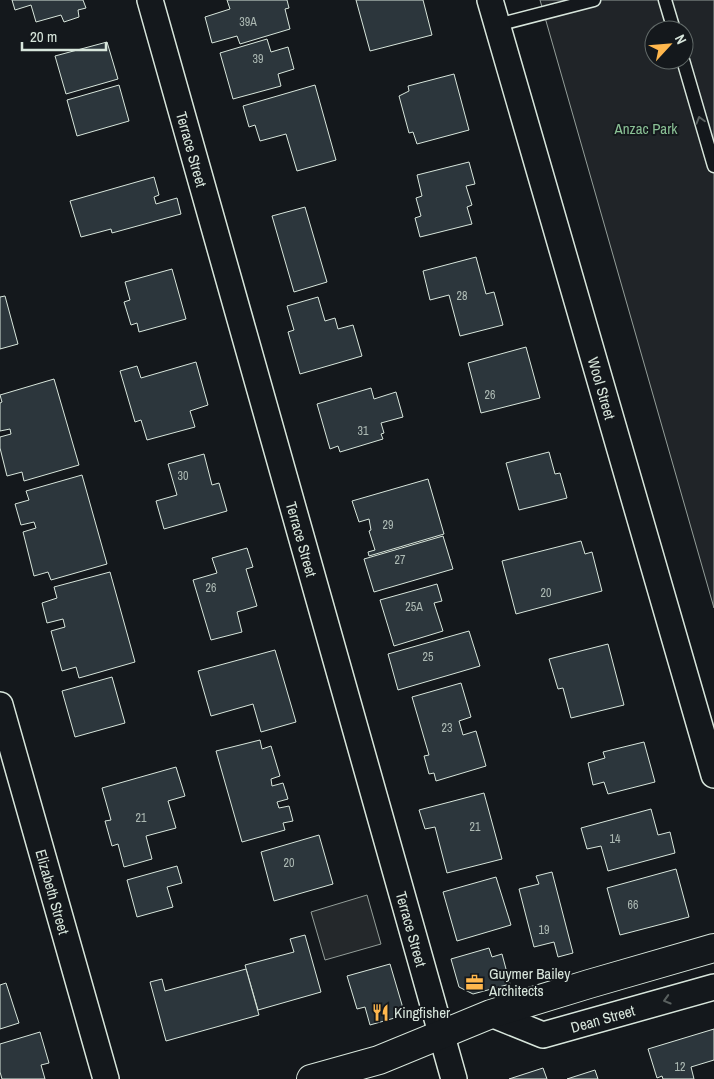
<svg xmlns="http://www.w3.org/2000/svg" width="714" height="1079" viewBox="0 0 714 1079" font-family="'Archivo Narrow',sans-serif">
	<rect width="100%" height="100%" fill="#14181c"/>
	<path fill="#202428" stroke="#939e99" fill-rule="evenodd" d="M540 0H714V608ZM654 30H684V60H654Z"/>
	<path fill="#24282b" stroke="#939e99" d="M367 895 381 944 325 960 311 912Z"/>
	<g fill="#2c363c" stroke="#d8e6dc">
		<path d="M12 0H83L86 8 78 10 79 17 64 22 61 15 36 22 31 5 15 10Z"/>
		<path d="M227 0H287L289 8 285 9 290 29 240 44 237 36 212 43 205 17 230 9Z"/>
		<path d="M356 0H423L432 35 370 51Z"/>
		<path d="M267 39 271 52 288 47 294 69 278 74 281 86 233 99 220 53Z"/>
		<path d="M107 42 118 79 66 94 55 56Z"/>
		<path d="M454 74 469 130 417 144 413 132 409 133 399 96 409 91 408 86Z"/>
		<path d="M119 85 129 121 77 136 67 100Z"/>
		<path d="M315 85 336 160 297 171 286 134 260 141 255 125 249 127 243 106Z"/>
		<path d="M469 162 475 184 466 186 472 205 467 207 472 224 420 237 415 218 421 216 416 198 422 196 417 175Z"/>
		<path d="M154 177 159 195 154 197 156 204 177 198 181 214 112 233 111 229 81 237 70 201Z"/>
		<path d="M305 207 327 282 294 292 272 216Z"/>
		<path d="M476 257 486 294 494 292 503 325 460 336 449 295 430 300 423 271Z"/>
		<path d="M172 269 186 319 139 332 137 323 131 325 124 302 130 300 125 282Z"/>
		<path d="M5 296 18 344 0 349V297Z"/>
		<path d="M318 297 325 321 335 318 338 329 353 325 362 356 300 374 288 332 294 330 287 306Z"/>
		<path d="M526 347 540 398 481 413 468 363Z"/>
		<path d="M196 362 208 405 190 411 195 427 147 440 141 420 135 422 120 371 137 366 141 378Z"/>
		<path d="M54 379 79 465 24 481 22 472 7 476 0 448V437L11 434 10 429 0 431V403L2 402 0 395Z"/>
		<path d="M371 388 374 399 396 392 403 417 381 423 384 433 381 434 383 439 340 452 338 446 330 449 317 404Z"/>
		<path d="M549 452 555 474 560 473 567 498 519 510 506 463Z"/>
		<path d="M204 454 212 485 219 483 227 511 164 529 156 501 177 495 168 464Z"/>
		<path d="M82 475 107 564 51 580 48 572 34 576 23 532 36 528 34 522 21 525 15 504 29 500 26 491Z"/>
		<path d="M428 479 444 534 369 556 368 552 375 550 369 531 371 530 369 519 359 522 352 501Z"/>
		<path d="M443 536 453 569 374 592 364 559Z"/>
		<path d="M581 541 585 554 592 552 602 591 516 614 502 561Z"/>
		<path d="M247 548 253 567 246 569 257 606 237 612 242 632 211 640 193 580 217 573 212 558Z"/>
		<path d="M110 572 135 662 79 678 76 667 62 671 51 631 65 627 63 619 47 623 42 603 57 598 54 587Z"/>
		<path d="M437 584 442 601 434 603 443 631 394 646 380 600Z"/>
		<path d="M469 631 480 666 398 690 388 654Z"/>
		<path d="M608 644 624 705 571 718 563 688 558 689 549 659Z"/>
		<path d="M275 650 296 722 261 732 253 704 211 716 198 671Z"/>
		<path d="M112 677 125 723 75 737 62 691Z"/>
		<path d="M461 683 471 717 459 721 463 735 476 731 486 766 436 781 434 773 429 774 424 756 429 755 412 697Z"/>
		<path d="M260 740 262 749 271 746 280 776 271 779 272 786 283 783 288 799 277 802 279 808 289 806 293 821 283 823 285 830 242 842 216 751Z"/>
		<path d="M644 742 655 782 608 794 604 782 593 785 588 763 605 758 603 752Z"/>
		<path d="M176 767 185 796 168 801 176 828 146 836 152 859 124 867 118 844 112 846 105 821 111 820 102 788Z"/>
		<path d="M484 793 502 859 447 873 435 827 425 829 419 810Z"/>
		<path d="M651 809 658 835 670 832 675 853 608 871 601 846 587 849 581 828Z"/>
		<path d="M319 835 333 884 274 901 261 852Z"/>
		<path d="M177 866 182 883 167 887 173 907 137 917 127 880Z"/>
		<path d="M676 869 689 917 620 935 607 888Z"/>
		<path d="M552 872 573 953 558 957 554 942 534 947 519 889 539 884 536 876Z"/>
		<path d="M496 877 511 925 457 941 443 892Z"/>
		<path d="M305 935 321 992 258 1010 245 965 294 952 290 939Z"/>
		<path d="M489 948 492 957 502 954 510 984 473 994 459 987 451 959Z"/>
		<path d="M390 964 405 1015 370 1025 365 1007 357 1009 347 976Z"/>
		<path d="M246 969 259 1015 166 1041 150 982 162 979 165 991Z"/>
		<path d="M6 983 19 1023 0 1029V985Z"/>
		<path d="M714 1029V1060L691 1067 694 1079H663L662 1076 657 1078 648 1049Z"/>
		<path d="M40 1032 49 1063 41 1065 45 1079H2L0 1072V1044Z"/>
		<path d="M543 1068 547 1079H509Z"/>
		<path d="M595 1070 598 1079H567Z"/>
	</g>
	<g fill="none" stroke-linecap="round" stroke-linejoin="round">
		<defs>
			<g id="service">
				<path d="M665 0 674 30"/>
				<path d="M497 25 594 0"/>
				<path d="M683 60 714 166"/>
			</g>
			<g id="minor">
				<path id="s1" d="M150 0 454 1079"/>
				<path id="s2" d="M490 0 714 775"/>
				<path id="s3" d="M0 705 106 1079"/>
				<path id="s4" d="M491 1014 543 1035 714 987"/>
			</g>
			<path id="tertiary" d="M311 1079 379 1060 491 1014 589 984 714 948"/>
		</defs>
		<use href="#service" stroke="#d8e6dc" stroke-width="15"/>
		<use href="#minor" stroke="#d8e6dc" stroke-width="28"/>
		<use href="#tertiary" stroke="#d8e6dc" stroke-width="30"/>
		<use href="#service" stroke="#14181c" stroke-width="12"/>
		<use href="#minor" stroke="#14181c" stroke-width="25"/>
		<use href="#tertiary" stroke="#14181c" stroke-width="28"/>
	</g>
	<defs><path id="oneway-chevron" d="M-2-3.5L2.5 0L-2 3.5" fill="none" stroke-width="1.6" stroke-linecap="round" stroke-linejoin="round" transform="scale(1.25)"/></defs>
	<g stroke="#59605f">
		<use href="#oneway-chevron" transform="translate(700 120) rotate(-106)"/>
		<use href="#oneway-chevron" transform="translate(667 1000) rotate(164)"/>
	</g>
	<defs>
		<symbol id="office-bare" viewBox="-9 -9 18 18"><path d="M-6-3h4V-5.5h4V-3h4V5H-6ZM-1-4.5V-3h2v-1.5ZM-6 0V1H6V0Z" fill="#ffb74d" stroke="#14181c" stroke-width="2.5" paint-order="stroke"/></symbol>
		<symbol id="restaurant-bare" viewBox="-9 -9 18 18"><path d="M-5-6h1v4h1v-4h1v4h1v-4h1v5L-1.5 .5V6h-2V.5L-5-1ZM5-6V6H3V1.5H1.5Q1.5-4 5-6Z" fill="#ffb74d" stroke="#14181c" stroke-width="2.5" paint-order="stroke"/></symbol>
	</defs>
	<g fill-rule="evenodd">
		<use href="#office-bare" x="462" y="970" width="25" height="25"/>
		<use href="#restaurant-bare" x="368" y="1000" width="25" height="25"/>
	</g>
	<g text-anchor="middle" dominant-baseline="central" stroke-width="4" stroke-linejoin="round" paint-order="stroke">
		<g font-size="12" fill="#adbab4">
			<text x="248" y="22">39A</text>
			<text x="258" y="59">39</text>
			<text x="462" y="296">28</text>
			<text x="490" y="395">26</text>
			<text x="363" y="431">31</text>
			<text x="183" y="476">30</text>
			<text x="388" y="525">29</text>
			<text x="400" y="560">27</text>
			<text x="211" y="588">26</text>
			<text x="546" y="593">20</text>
			<text x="414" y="607">25A</text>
			<text x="428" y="657">25</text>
			<text x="447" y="728">23</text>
			<text x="141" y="818">21</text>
			<text x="475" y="827">21</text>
			<text x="615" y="839">14</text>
			<text x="289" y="863">20</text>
			<text x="633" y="905">66</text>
			<text x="544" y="930">19</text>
			<text x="680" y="1067">12</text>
		</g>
		<g font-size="15" fill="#8ac095" stroke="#14181c">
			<text x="646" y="128">Anzac Park</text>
		</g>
		<g font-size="15" fill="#d8e6dc" stroke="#14181c">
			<text stroke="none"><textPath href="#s1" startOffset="155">Terrace Street</textPath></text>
			<text stroke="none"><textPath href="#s2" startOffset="404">Wool Street</textPath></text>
			<text stroke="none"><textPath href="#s1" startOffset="560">Terrace Street</textPath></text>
			<text stroke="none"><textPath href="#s3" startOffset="194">Elizabeth Street</textPath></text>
			<text stroke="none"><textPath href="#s1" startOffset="965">Terrace Street</textPath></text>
			<text stroke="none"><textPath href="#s4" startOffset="118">Dean Street</textPath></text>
		</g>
		<g font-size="15" fill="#d8e6dc" stroke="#14181c" text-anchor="start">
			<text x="489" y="973">Guymer Bailey<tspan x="489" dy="17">Architects</tspan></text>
			<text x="394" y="1012">Kingfisher</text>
		</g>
	</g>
	<g transform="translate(669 45) rotate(64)"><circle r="24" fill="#14181c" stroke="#626a69"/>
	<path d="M0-4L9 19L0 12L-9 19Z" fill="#ffb74d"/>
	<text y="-8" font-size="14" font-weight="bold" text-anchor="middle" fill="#d8e6dc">N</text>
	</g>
	<path d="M22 42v8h84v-8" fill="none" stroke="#d8e6dc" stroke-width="2.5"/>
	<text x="30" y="42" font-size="15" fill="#d8e6dc" stroke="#14181c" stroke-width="4" paint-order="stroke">20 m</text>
</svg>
